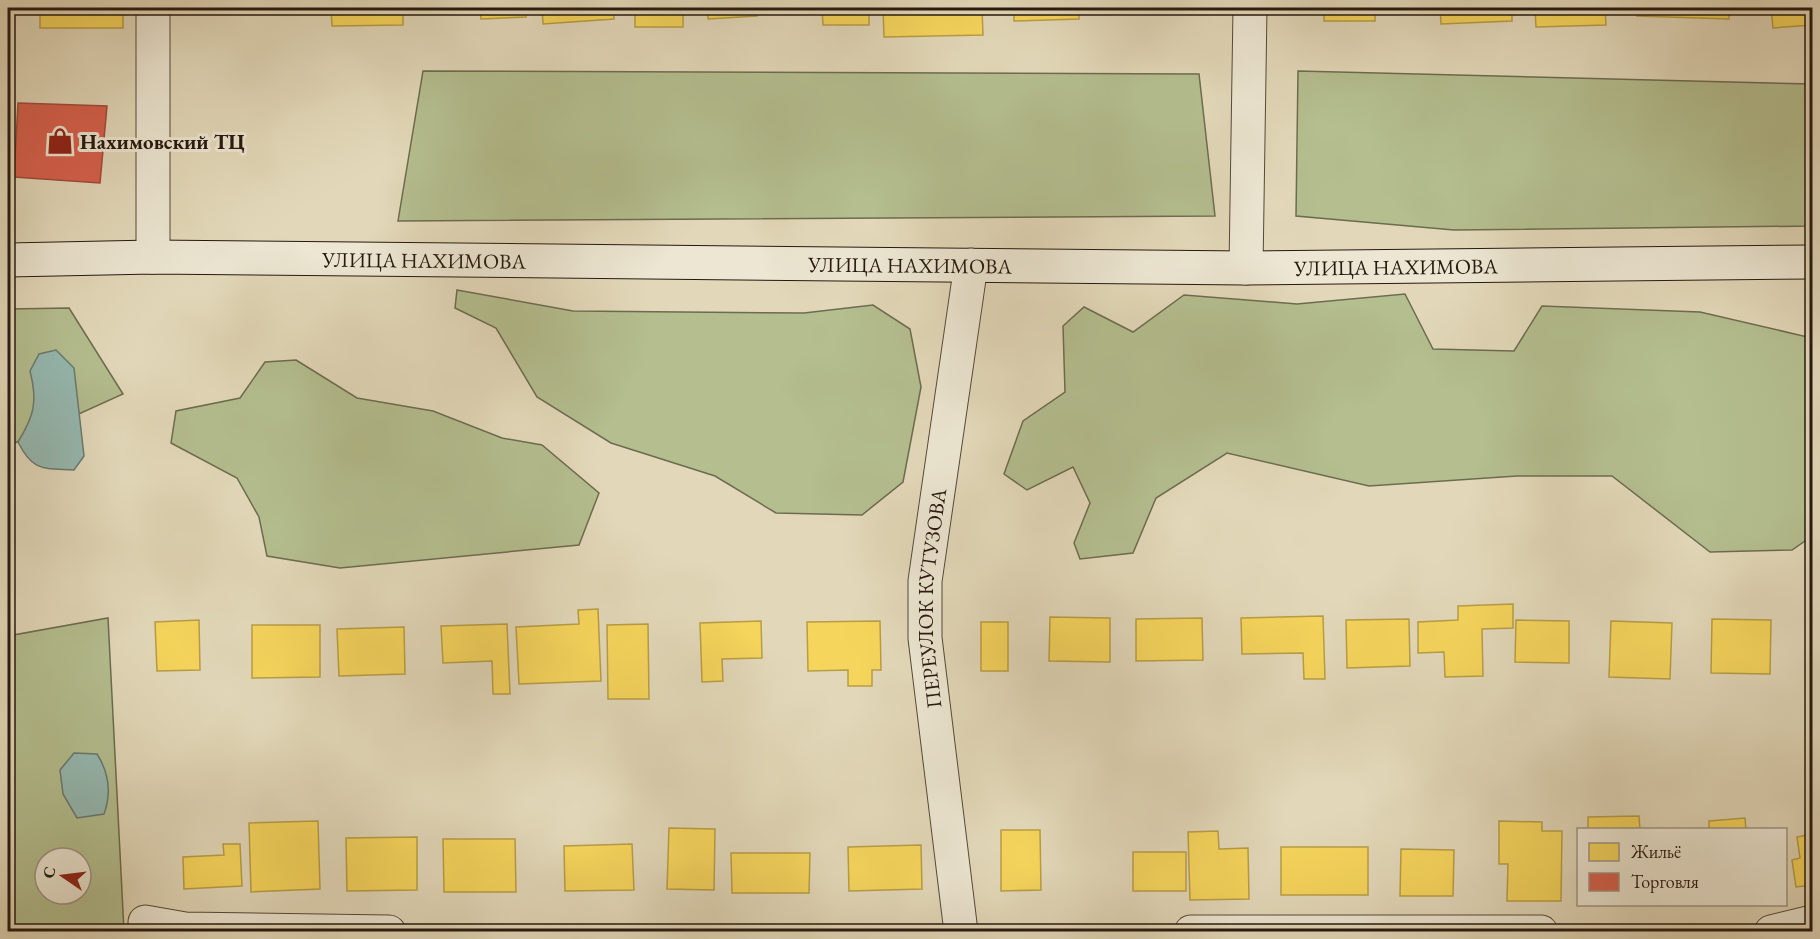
<svg xmlns="http://www.w3.org/2000/svg" width="1820" height="939" viewBox="0 0 1820 939" font-family="'EB Garamond',serif">
	<rect width="100%" height="100%" fill="#e2d8b9"/>
	<filter id="stains"><feTurbulence type="fractalNoise" baseFrequency=".00333" numOctaves="4"/><feColorMatrix values="0 0 0 0 .2 0 0 0 0 .09 0 0 0 0 .02 0 0 0 .5 -.17"/></filter>
	<radialGradient id="worn" r=".72"><stop offset=".6" stop-color="#630" stop-opacity="0"/><stop offset="1" stop-color="#630" stop-opacity=".3"/></radialGradient>
	<g fill="#b4be8f" stroke="#6d6c50" stroke-width="1.5" fill-rule="evenodd">
		<path d="M423 71 1199 74 1215 216 398 221Z"/>
		<path d="M1298 71 1812 84V226L1454 230 1296 216Z"/>
		<path d="M457 290 573 311 804 313 873 305 910 329 921 387 903 482 862 515 776 513 715 476 611 443 537 397 496 328 455 308Z"/>
		<path d="M1405 294 1433 349 1514 351 1542 306 1700 312 1812 338V536L1792 550 1710 552 1612 476H1517L1369 486 1227 453 1156 498 1133 553 1080 559 1074 543 1090 503 1073 467 1027 490 1004 474 1023 421 1065 392 1063 326 1084 307 1133 332 1184 295 1297 304Z"/>
		<path d="M69 308 123 394 8 446V309Z"/>
		<path d="M296 360 357 398 433 411 502 438 542 445 599 493 579 545 340 568 267 556 259 517 237 478 171 443 176 411 240 398 265 362Z"/>
		<path d="M108 618 124 931 8 932V636ZM45 858H81V894H45Z"/>
	</g>
	<g fill="#95b9b1" stroke="#697971" stroke-width="1.5">
		<path d="M56 350 74 368 84 456 74 470C43 468 33 472 18 442 34 416 38 402 30 371L39 354Z"/>
		<path d="M74 753 97 754C109 773 112 792 104 814L77 818 63 794 60 770Z"/>
	</g>
	<g fill="#f6d55c" stroke="#b89d45" stroke-width="1.5">
		<rect x="40" y="8" width="83" height="20"/>
		<path d="M331 8H403V25L332 26Z"/>
		<path d="M480 8H525L526 17 481 19Z"/>
		<path d="M542 8H613L614 19 543 24Z"/>
		<rect x="635" y="8" width="48" height="19"/>
		<path d="M708 8H757V16L708 19Z"/>
		<path d="M822 8H869V25H823Z"/>
		<path d="M883 8H982L983 35 884 37Z"/>
		<path d="M1014 8H1079V19L1014 21Z"/>
		<path d="M1145 8H1216L1145 12Z"/>
		<rect x="1324" y="8" width="51" height="13"/>
		<path d="M1440 8H1512V21L1441 24Z"/>
		<path d="M1535 8H1605L1606 25 1536 27Z"/>
		<path d="M1638 8H1729V19L1637 16Z"/>
		<path d="M1771 8H1812V25L1773 28Z"/>
		<path d="M1513 604V628L1482 629 1483 676 1445 677 1444 652 1418 653V622L1458 620V606Z"/>
		<path d="M598 609 601 681 519 684 516 627 579 624 578 610Z"/>
		<path d="M1323 616 1325 679H1304L1303 653 1242 654 1241 618Z"/>
		<path d="M1050 617 1110 618V662L1049 661Z"/>
		<path d="M1202 618 1203 660 1136 661V619Z"/>
		<path d="M1409 619 1410 666 1347 668 1346 620Z"/>
		<path d="M1712 619 1771 620 1770 674 1711 673Z"/>
		<path d="M199 620 200 670 157 671 155 622Z"/>
		<path d="M1516 620 1569 621V663L1515 662Z"/>
		<path d="M761 621 762 658 722 659 723 681 702 682 700 623Z"/>
		<path d="M880 621 881 670H872V686H848V670L808 671 807 622Z"/>
		<path d="M1611 621 1672 623 1670 679 1609 677Z"/>
		<rect x="981" y="622" width="27" height="49"/>
		<path d="M507 624 510 694H493L492 661 443 663 441 626Z"/>
		<path d="M648 624 649 699H608L607 625Z"/>
		<path d="M252 625H320V677L252 678Z"/>
		<path d="M404 627 405 674 339 676 337 629Z"/>
		<path d="M1639 816 1640 830H1588V817Z"/>
		<path d="M1745 818 1746 830H1709V821Z"/>
		<path d="M318 821 320 889 251 892 249 823Z"/>
		<path d="M1499 821 1542 822V831H1562L1561 901H1507L1508 864H1499Z"/>
		<path d="M669 828 715 829 714 890 667 889Z"/>
		<path d="M1001 830H1040L1041 890 1001 891Z"/>
		<path d="M1218 831 1219 849 1248 848 1249 899 1190 900 1188 832Z"/>
		<path d="M1812 834V885L1796 887 1792 860 1800 858 1797 837Z"/>
		<path d="M417 837V890L347 891 346 838Z"/>
		<path d="M443 839H515L516 892H444Z"/>
		<path d="M223 844H240L242 886 184 889 183 857 224 855Z"/>
		<path d="M632 844 634 890 565 891 564 846Z"/>
		<path d="M921 845 922 889 849 891 848 847Z"/>
		<rect x="1281" y="847" width="87" height="48"/>
		<path d="M1401 849 1454 850 1453 896H1400Z"/>
		<rect x="1133" y="852" width="53" height="39"/>
		<path d="M731 853H810L809 893H732Z"/>
	</g>
	<path fill="#d6604d" stroke="#a14b3b" stroke-width="1.5" d="M18 103 107 106 100 183 14 177Z"/>
	<g fill="none" stroke-linecap="round" stroke-linejoin="round">
		<defs>
			<g id="minor">
				<path d="M153 8V257"/>
				<path d="M1246 268 1250 8"/>
				<path d="M145 922 185 929 389 932"/>
				<path id="s1" d="M961 932 925 638V581L971 265"/>
				<path d="M1191 932H1541"/>
				<path d="M1771 932 1812 922"/>
			</g>
			<g id="secondary">
				<path id="s2" d="M8 260 153 257 1246 268 1812 262"/>
			</g>
		</defs>
		<use href="#minor" stroke="#55493a" stroke-width="35"/>
		<use href="#secondary" stroke="#261910" stroke-width="35"/>
		<use href="#minor" stroke="#ece6d2" stroke-width="33"/>
		<use href="#secondary" stroke="#ece6d2" stroke-width="33"/>
	</g>
	<defs>
		<symbol id="shop-bare" viewBox="-9 -9 18 18"><path d="M-5-2.5h2.3a2.7 3.5 0 0 1 5.4 0H5L5.5 6h-11ZM-1.5-2.5h3a1.5 2.3 0 0 0-3 0Z" fill="#8f2418" stroke="#ece6d2" stroke-width="2.5" paint-order="stroke"/></symbol>
	</defs>
	<g fill-rule="evenodd">
		<use href="#shop-bare" x="41" y="122" width="38" height="38"/>
	</g>
	<g text-anchor="middle" dominant-baseline="central" stroke-width="6" stroke-linejoin="round" paint-order="stroke">
		<g font-size="21" font-weight="bold" fill="#261910" stroke="#ece6d2" text-anchor="start">
			<text x="80" y="141">Нахимовский ТЦ</text>
		</g>
		<g font-size="21" fill="#261910" stroke="#ece6d2">
			<text stroke="none"><textPath href="#s2" startOffset="416">УЛИЦА НАХИМОВА</textPath></text>
			<text stroke="none"><textPath href="#s2" startOffset="902">УЛИЦА НАХИМОВА</textPath></text>
			<text stroke="none"><textPath href="#s2" startOffset="1388">УЛИЦА НАХИМОВА</textPath></text>
			<text stroke="none"><textPath href="#s1" startOffset="336">ПЕРЕУЛОК КУТУЗОВА</textPath></text>
		</g>
	</g>
	<rect width="1820" height="939" fill="none" stroke="#e2d8b9" stroke-width="30"/>
	<rect x="9" y="9" width="1802" height="921" fill="none" stroke="#261910" stroke-width="3"/>
	<rect x="15" y="15" width="1790" height="909" fill="none" stroke="#261910" stroke-width="1.5"/>
	<rect x="1577" y="828" width="210" height="78" fill="#ece6d2" stroke="#9d9484" stroke-width="1.5"/>
	<rect x="1589" y="843" width="30" height="18" fill="#f6d55c" stroke="#9d9484" stroke-width="1.5"/>
	<text x="1631" y="858" font-size="18" fill="#261910">Жильё</text>
	<rect x="1589" y="873" width="30" height="18" fill="#d6604d" stroke="#9d9484" stroke-width="1.5"/>
	<text x="1631" y="888" font-size="18" fill="#261910">Торговля</text>
	<g transform="translate(63 876) rotate(284)"><circle r="28" fill="#ece6d2" stroke="#9d9484" stroke-width="1.5"/>
	<path d="M0-4.5L10 22L0 15L-10 22Z" fill="#8f2418"/>
	<text y="-9" font-size="16" font-weight="bold" text-anchor="middle" fill="#261910">С</text>
	</g>
	<rect width="100%" height="100%" filter="url(#stains)"/>
	<rect width="100%" height="100%" fill="url(#worn)"/>
</svg>
